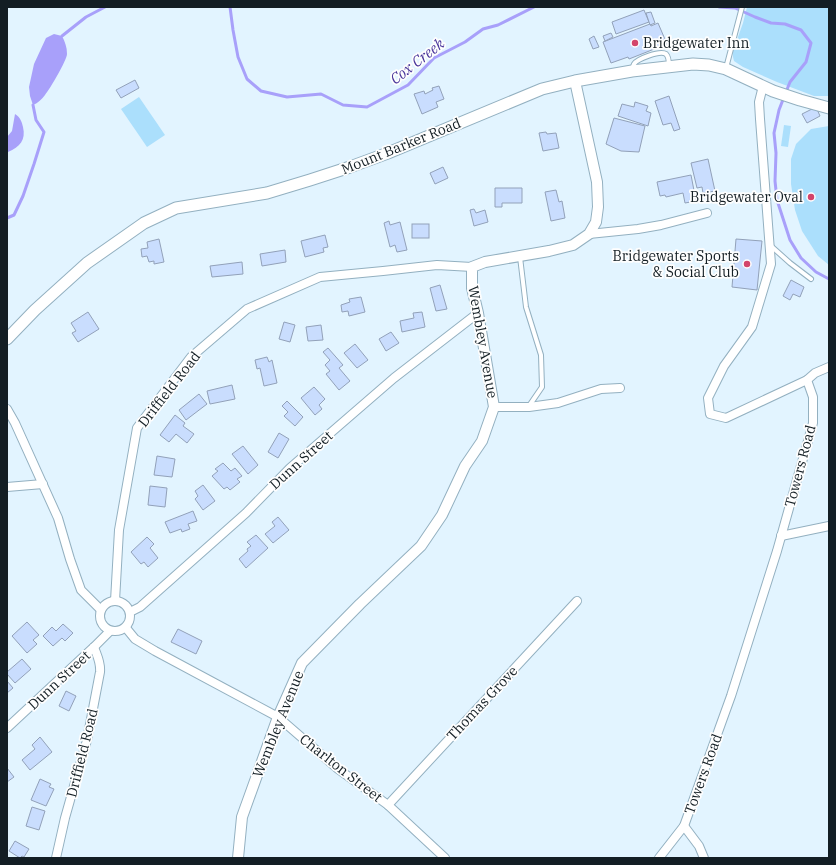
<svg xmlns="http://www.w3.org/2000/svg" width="836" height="865" viewBox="0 0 836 865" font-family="'IBM Plex Serif',serif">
	<rect width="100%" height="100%" fill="#e2f4ff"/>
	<g fill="#abdffc">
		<path d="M747 7H829V96H814L777 82 743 67 734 61 733 57V51L743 23Z"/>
		<path d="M139 97 165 135 147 147 121 109Z"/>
		<path d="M784 125 791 126 788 147 781 146Z"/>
		<path d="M829 126V265L818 256 802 231 795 210 791 184V159L796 144 811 129Z"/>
	</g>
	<g fill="#a8a0fa">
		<path d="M54 34 62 36C65 42 67 47 67 54 67 60 50 89 45 95 42 99 38 103 33 105L30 96 29 87 34 64 46 38Z"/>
		<path d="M15 114C20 117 22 122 23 127 26 140 20 147 8 152L7 150V137L12 131Z"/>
	</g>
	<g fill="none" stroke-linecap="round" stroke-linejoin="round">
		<g stroke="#a8a0fa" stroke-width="3">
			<path d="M230 7 233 30 238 57 247 79 261 91 287 97 321 94 343 105 367 107 408 85 434 58 465 42 483 29 498 25 534 7"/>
			<path d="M719 7 735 8 755 17 771 23 785 24 801 30 811 43 806 62 790 82 786 92"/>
			<path d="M62 36 86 17 105 7"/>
			<path d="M784 97 779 110 774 133 776 153 775 181 777 200 790 240 801 258 816 272 829 279"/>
			<path d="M7 218 14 215 23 196 34 164 44 132 36 120 33 105"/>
		</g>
	</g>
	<g fill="#c9ddfe" stroke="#92a1b9">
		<path d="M644 10 649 22 616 34 612 22Z"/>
		<path d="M651 12 655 23 650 25 646 13Z"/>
		<path d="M658 23 667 44 629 59 628 57 611 63 603 42 650 24 651 26Z"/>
		<path d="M611 33 613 37 605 41 603 36Z"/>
		<path d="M594 36 599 47 593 49 589 39Z"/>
		<path d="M135 80 139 88 121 98 116 90Z"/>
		<path d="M439 86 444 99 436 102 438 107 422 114 414 94 424 91 425 94 433 90 432 88Z"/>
		<path d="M669 96 680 129 674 131 671 123 663 125 655 101Z"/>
		<path d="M635 102 648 106 646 111 651 113 648 126 618 116 622 104 634 107Z"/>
		<path d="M816 107 820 116 807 123 802 114Z"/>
		<path d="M614 118 645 126 639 152 621 151 606 144Z"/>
		<path d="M546 132 547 134 556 133 559 148 543 151 539 133Z"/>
		<path d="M708 159 715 191 703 193 702 187 697 188 691 163Z"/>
		<path d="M443 167 448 178 435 184 430 173Z"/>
		<path d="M691 175 696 201 685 203 683 193 666 197 665 195 660 196 657 182Z"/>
		<path d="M495 188H522V203H502V207H495Z"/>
		<path d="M556 190 559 202 562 201 565 218 551 221 545 192Z"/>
		<path d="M474 209 476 213 485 210 488 222 474 226 470 210Z"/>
		<path d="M389 221 390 225 400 222 407 250 397 252 395 245 390 247 384 223Z"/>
		<rect x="412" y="224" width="17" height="14"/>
		<path d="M325 235 328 247 323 248 324 252 305 257 301 241Z"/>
		<path d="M159 239 164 262 154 264V261L149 262 147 256 142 257 141 249 148 248 147 242Z"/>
		<path d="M736 239 762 241 757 290 732 287Z"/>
		<path d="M285 250 286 262 262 266 260 254Z"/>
		<path d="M242 262 243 274 212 277 210 266Z"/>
		<path d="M791 280 804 287 800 297 793 294 790 300 783 296Z"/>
		<path d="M440 285 447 309 436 311 430 288Z"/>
		<path d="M361 297 365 312 349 316 348 311 342 312 341 305 350 302 349 299Z"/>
		<path d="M88 312 99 329 78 342 72 333 76 331 71 323Z"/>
		<path d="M422 312 425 327 402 332 400 321 414 318 413 313Z"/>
		<path d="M284 322 295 325 290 342 279 339Z"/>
		<path d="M321 325 323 340 308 341 306 327Z"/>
		<path d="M391 332 399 343 386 351 379 339Z"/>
		<path d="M355 344 368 360 357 368 344 353Z"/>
		<path d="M328 348 343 365 339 368 350 381 339 390 326 374 330 371 325 365 330 360 323 352Z"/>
		<path d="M267 357 269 362 272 360 277 383 264 386 260 368 257 369 255 360Z"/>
		<path d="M232 385 235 399 210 404 207 391Z"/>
		<path d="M314 387 325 399 319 405 322 409 315 415 301 398Z"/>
		<path d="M199 394 207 404 186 420 179 410Z"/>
		<path d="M287 401 303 417 295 426 284 416 288 412 282 406Z"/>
		<path d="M175 415 185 423 183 426 194 434 187 443 176 434 169 442 160 435Z"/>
		<path d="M279 433 289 439 278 458 268 452Z"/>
		<path d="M243 446 258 465 248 474 232 454Z"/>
		<path d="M157 456 175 459 172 477 154 475Z"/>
		<path d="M223 463 231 471 235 468 242 476 237 479 240 482 230 490 227 487 224 489 212 476 218 471 215 469Z"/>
		<path d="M203 485 215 501 203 510 195 499 198 496 195 491Z"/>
		<path d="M150 486 167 488 165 507 148 505Z"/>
		<path d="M193 511 197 521 188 524 190 529 182 532 181 529 170 533 165 522Z"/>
		<path d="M278 517 289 530 273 543 265 534 275 526 272 522Z"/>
		<path d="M256 535 268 548 246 568 239 559 248 551 247 549 251 546 247 542Z"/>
		<path d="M147 537 154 544 150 548 158 558 148 567 144 562 141 564 131 552Z"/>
		<path d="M27 622 39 635 33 640 37 644 27 653 12 636Z"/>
		<path d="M63 624 73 633 65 641 62 638 53 646 43 636 52 627 56 631Z"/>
		<path d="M178 629 202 641 196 654 171 642Z"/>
		<path d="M22 659 31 669 15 683 7 674V672Z"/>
		<path d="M7 681 13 688 7 693Z"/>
		<path d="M66 691 76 696 69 711 59 706Z"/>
		<path d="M40 737 52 752 30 770 22 760 35 749 32 745Z"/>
		<path d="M7 768 14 777 7 782Z"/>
		<path d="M40 779 51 784 49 787 54 789 46 806 31 800Z"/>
		<path d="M32 807 45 811 39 830 26 826Z"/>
		<path d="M15 841 29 849 24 857 22 856 20 858 9 851Z"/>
	</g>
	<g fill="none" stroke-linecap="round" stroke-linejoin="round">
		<defs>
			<g id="service">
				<path d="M726 68 742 7"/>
				<path d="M632 71C632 69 633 66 634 64 637 59 660 50 666 54 669 57 669 63 669 66"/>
				<path d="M771 246 790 263 811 279"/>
				<path d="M520 257 526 307 541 355 542 387 529 406"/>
			</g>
			<g id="minor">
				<path d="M589 234 638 229 661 225 707 213"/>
				<path d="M807 380 815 373 829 367"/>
				<path d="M494 407H529L558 403 601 389 620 388"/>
				<path d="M7 409 15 423 58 518 70 559 81 590 101 610"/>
				<path d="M7 487 43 484"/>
				<path d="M781 536 829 526"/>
				<circle cx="115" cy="616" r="15"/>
				<path d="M115 601 119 530 137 428 191 357 247 309 320 277 383 271 437 265 472 267"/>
				<path d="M130 612 140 607 246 513 290 468 394 378 478 313"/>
				<path d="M126 628 135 639 155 651 278 717 338 769 388 805 445 858"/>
				<path d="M7 728 94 647 110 631"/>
				<path d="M388 805 577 601"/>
				<path d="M684 826 699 846 704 858"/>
				<path d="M56 858 65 818 87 740 100 672C101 662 97 656 94 647"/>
				<path d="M659 858 684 826 731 696 777 551 813 423V397L807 380 726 418 710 414 708 398 724 366 752 327 771 264 760 119 759 102 763 86"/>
			</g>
			<path id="tertiary" d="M238 858 242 817 278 717 302 663 360 604 421 546 442 515 465 466 482 441 494 407 478 313 472 288V267L485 262 549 251 573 245 589 234 596 222 598 207 597 182 575 81"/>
			<path id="secondary" d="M7 339 35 310 87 263 144 223 176 208 267 193 310 180 350 167 388 153 542 89 575 81 632 71 693 64 709 65 726 69 773 91 800 100 829 108"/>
		</defs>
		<use href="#service" stroke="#93b0c0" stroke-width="6"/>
		<use href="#minor" stroke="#93b0c0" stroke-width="10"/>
		<use href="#tertiary" stroke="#93b0c0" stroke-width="12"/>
		<use href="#secondary" stroke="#93b0c0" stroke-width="13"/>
		<use href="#service" stroke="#fff" stroke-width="4"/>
		<use href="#minor" stroke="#fff" stroke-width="8"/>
		<use href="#tertiary" stroke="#fff" stroke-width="10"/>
		<use href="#secondary" stroke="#fff" stroke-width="11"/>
	</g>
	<g fill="#d3446b" stroke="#fefefe" stroke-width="1.5">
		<circle cx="635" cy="43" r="4"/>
		<circle cx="811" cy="197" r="4"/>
		<circle cx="747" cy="264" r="4"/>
	</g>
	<g text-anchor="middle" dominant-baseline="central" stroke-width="3.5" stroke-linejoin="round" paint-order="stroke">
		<g font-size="14" fill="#131e24" stroke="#fefefe" text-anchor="end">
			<text x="643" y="43" text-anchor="start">Bridgewater Inn</text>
			<text x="803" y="197">Bridgewater Oval</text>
			<text x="739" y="256">Bridgewater Sports<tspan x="739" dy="16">&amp; Social Club</tspan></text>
		</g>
		<g font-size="14" fill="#131e24" stroke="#fefefe">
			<text transform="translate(401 146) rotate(-22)">Mount Barker Road</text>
			<text transform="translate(483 342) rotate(80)">Wembley Avenue</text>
			<text transform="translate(169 389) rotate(-52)">Driffield Road</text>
			<text transform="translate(301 460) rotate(-42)">Dunn Street</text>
			<text transform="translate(800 466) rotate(-75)">Towers Road</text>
			<text transform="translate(59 680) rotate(-43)">Dunn Street</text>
			<text transform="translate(482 703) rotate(-47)">Thomas Grove</text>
			<text transform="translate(278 724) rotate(-68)">Wembley Avenue</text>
			<text transform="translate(82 753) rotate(-76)">Driffield Road</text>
			<text transform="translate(341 768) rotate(38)">Charlton Street</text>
			<text transform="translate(703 774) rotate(-70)">Towers Road</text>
		</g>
		<g font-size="15" font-style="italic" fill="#4a369b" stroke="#fefefe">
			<text transform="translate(417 61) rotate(-38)">Cox Creek</text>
		</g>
	</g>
	<rect width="836" height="865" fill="none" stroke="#131e24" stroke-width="16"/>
</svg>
